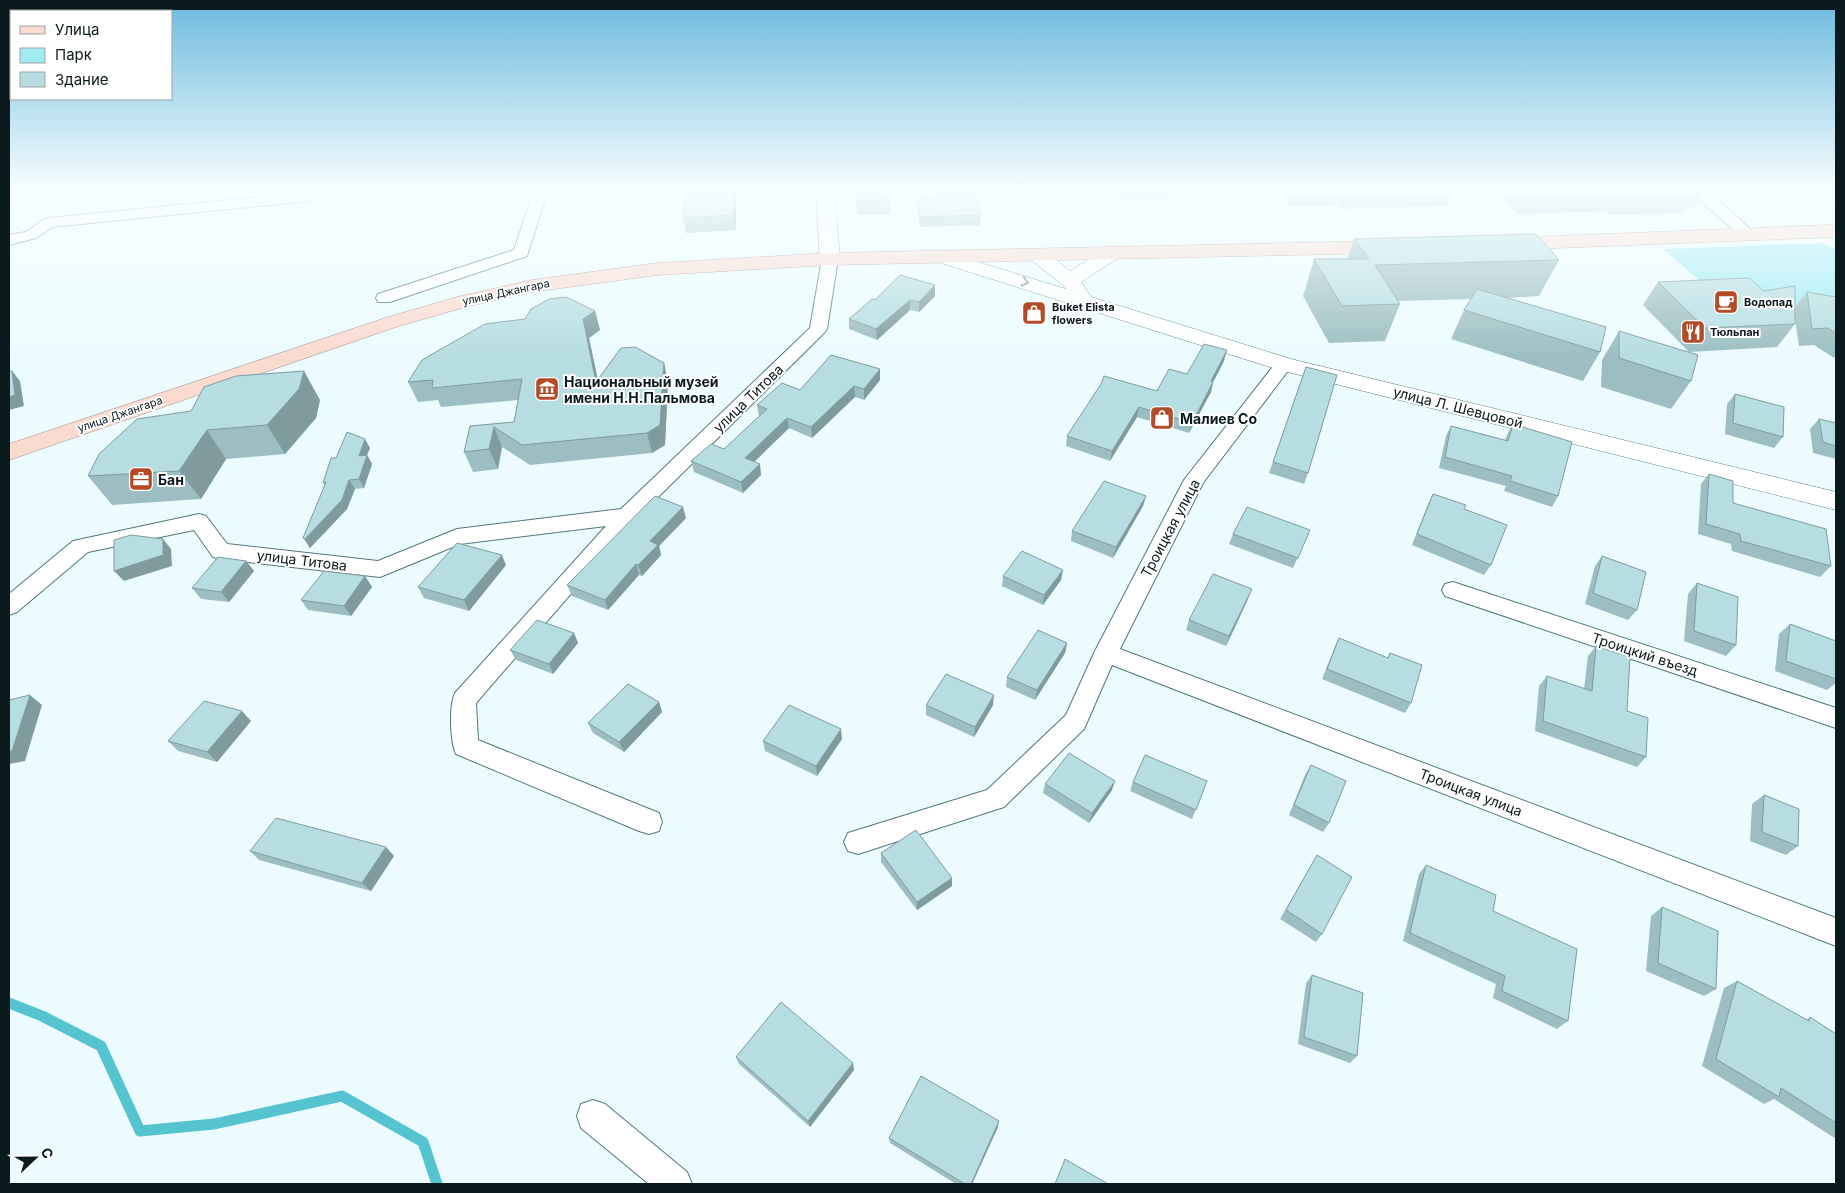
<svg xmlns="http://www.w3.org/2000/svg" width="1845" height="1193" viewBox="0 0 1845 1193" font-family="Inter,sans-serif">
	<rect width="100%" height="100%" fill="#ecfcfe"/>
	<path fill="#c5f8ff" d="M1750 190H1836V201L1767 204Z"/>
	<path fill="#a0eaf4" d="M1823 243 1836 249V311L1713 292 1663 249Z"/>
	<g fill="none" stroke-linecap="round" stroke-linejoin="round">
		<path stroke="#56c3d0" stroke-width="11" d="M9 1003 42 1016 101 1046 140 1131 214 1124 342 1096 423 1142 437 1184"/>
		<defs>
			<g id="street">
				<path d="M306 190H320L313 200 308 201 52 227 36 238 9 245V235L26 232 43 220 48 218 303 193Z"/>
				<path d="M534 190H548L527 256 390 302H378L376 298 378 294 514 250Z"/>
				<path d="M1688 190H1704L1730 210 1753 232 1756 235 1753 238H1743Z"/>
				<path d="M830 254 836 256 838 259 827 329 824 333 634 521 476 703 478 740 659 813 662 822 659 831 649 834 639 831 456 754C450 741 449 705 455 693L606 526 460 544 380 577 221 559 213 557 194 530 88 552 17 612 9 615V594L73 541 199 514 206 516 227 544 378 561 457 529 621 509 810 328 822 259 824 256Z"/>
				<path d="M1284 359 1290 360 1293 364 1203 483 1120 649 1836 918V946L1112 665 1084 729 1004 807 858 854 848 851 844 842 848 833 987 790 1066 715 1094 653 1184 480 1278 360Z"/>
				<path d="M1453 582 1836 708V728L1445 596 1442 590 1445 584Z"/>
				<path d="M593 1100 605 1104 687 1172 692 1184H649L581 1128 577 1116 581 1104Z"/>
			</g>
			<g id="secondary">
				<path d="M816 190H834L840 259 837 263 830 265 823 263 820 259Z"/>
				<path d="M1111 248 1118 250 1121 254 1118 258 1081 282 1091 297 1291 359 1836 492V510L1276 369 938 262 935 258 938 254 945 252 1066 289 1063 285 1031 260 1028 256 1031 252C1046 248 1058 262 1070 271L1104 250Z"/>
			</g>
			<g id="primary">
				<path d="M1836 225V237L1508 250 1501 248 1498 244 1501 240 1508 238Z"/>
				<path d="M1387 241 1394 243 1397 247 1394 251 1387 253 830 265 658 275 532 292 469 306 399 326 9 460V444L385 318 457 297 532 280 658 263 830 253Z"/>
			</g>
		</defs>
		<use href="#street" stroke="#52777c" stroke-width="2"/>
		<use href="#secondary" stroke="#52777c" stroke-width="1"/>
		<use href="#primary" stroke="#a6877d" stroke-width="1"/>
		<use href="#street" fill="#fff" fill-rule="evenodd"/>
		<use href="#secondary" fill="#fff" fill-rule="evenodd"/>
		<use href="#primary" fill="#fbdad0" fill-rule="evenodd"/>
	</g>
	<g fill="#9cbec2">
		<path d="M686 190H736V230L686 233 683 218Z"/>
		<path d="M855 190H890L891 199V214L857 215Z"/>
		<path d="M1116 190H1206L1205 195 1121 200Z"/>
		<path d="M1281 190H1453L1446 206 1340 209 1337 205 1289 206Z"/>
		<path d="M1495 190H1706L1695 208 1682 209 1680 213 1610 215 1607 211 1518 214Z"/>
		<path d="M917 196 981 215 980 225 920 227 917 206Z"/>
		<path d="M1354 239 1559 260 1539 296 1506 298 1600 352 1583 381 1451 339 1464 310 1471 299 1398 301 1400 304 1385 341 1329 343 1303 296 1314 259H1347Z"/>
		<path d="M1658 282 1764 291 1795 307 1807 292 1836 297V359L1814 345 1799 346 1795 319V324L1777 347 1689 352 1643 305Z"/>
		<path d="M935 296 919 312 910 310 877 340 849 329V319L875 300Z"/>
		<path d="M595 311 600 330 589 338 598 380 664 363 668 383 665 445 652 453 530 465 502 447 498 469 473 472 464 452 470 426 514 422 518 400 441 407 438 400 418 402 408 382 525 319Z"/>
		<path d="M1619 331 1691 381 1671 409 1601 387 1602 360Z"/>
		<path d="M1224 361 1213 382 1211 392 1189 433 1137 417 1110 461 1066 446 1067 436 1187 374Z"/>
		<path d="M1306 367 1308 473 1304 484 1269 473Z"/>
		<path d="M880 380 864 400 855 397 812 438 789 428 754 462 761 475 743 493 694 472 691 461 724 449 760 416H759L757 405 800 390Z"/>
		<path d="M1735 394 1783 437 1774 448 1725 434 1727 404Z"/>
		<path d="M320 400 316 418 285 454 226 459 201 499 112 505 88 476 191 411Z"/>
		<path d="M1819 419 1836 423V459L1813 453 1810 429Z"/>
		<path d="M1513 424 1558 496 1552 507 1504 491 1506 486 1439 468 1446 436 1451 426 1505 440 1507 435Z"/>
		<path d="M370 448 367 455 372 464 364 488 355 489 347 509 310 548 303 538 325 486 323 483 336 458Z"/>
		<path d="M1709 474 1733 503 1831 566 1820 577 1732 551 1731 544 1698 534 1701 484Z"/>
		<path d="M1433 494 1464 509 1491 565 1484 575 1412 545 1428 504Z"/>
		<path d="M1146 496 1143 506 1113 558 1071 541 1072 531Z"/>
		<path d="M686 518 659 546 661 555 642 576 639 575 608 610 572 596 567 585Z"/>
		<path d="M1233 534 1306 540 1293 568 1229 544Z"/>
		<path d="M1602 556 1637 610 1628 620 1585 604 1595 566Z"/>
		<path d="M246 561 254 571 229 602 201 599 192 588Z"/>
		<path d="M506 565 469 611 424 598 418 587Z"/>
		<path d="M1063 570 1061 580 1043 605 1002 586 1003 576Z"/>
		<path d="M365 576 372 587 351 616 308 610 301 600Z"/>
		<path d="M1697 583 1736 645 1726 656 1684 641 1688 594Z"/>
		<path d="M1248 599 1226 646 1186 630 1189 620Z"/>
		<path d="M1790 624 1836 641V683L1827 690 1775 671 1779 634Z"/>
		<path d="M574 633 578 643 553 674 516 660 510 650Z"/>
		<path d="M1339 638 1387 658 1390 653 1411 703 1405 713 1322 679 1334 649Z"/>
		<path d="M1067 643 1065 653 1035 700 1006 687 1007 677Z"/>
		<path d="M1596 646 1627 711 1646 757 1637 767 1535 731 1539 686 1547 676 1584 689 1588 656Z"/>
		<path d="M659 702 662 712 624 752 593 733 588 723Z"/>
		<path d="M926 705H993L974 737 926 715Z"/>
		<path d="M251 721 217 762 178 751 168 741Z"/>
		<path d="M842 739 817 776 765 751 763 741Z"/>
		<path d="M1311 765 1329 823 1323 832 1289 815 1305 775Z"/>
		<path d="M1207 781 1192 819 1130 791 1133 782Z"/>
		<path d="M1045 784 1112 790 1089 823 1043 793Z"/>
		<path d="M1764 795 1798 846 1786 855 1750 841 1752 804Z"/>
		<path d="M250 851 394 856 371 891 259 860Z"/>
		<path d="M881 853 952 886 917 910 881 862Z"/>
		<path d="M1317 855 1322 934 1316 942 1280 919Z"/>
		<path d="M1426 865 1493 911 1568 1021 1557 1029 1493 998 1496 984 1403 941 1419 874Z"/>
		<path d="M1662 907 1716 989 1704 996 1646 971 1651 916Z"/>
		<path d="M1312 975 1357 1056 1350 1063 1298 1044 1306 983Z"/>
		<path d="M1737 981 1806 1020 1810 1017 1836 1034V1139L1774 1099 1764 1104 1702 1066 1724 988Z"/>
		<path d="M736 1057 854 1070 810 1127 739 1064Z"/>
		<path d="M998 1127 972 1184H956L890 1143 889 1138Z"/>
	</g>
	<g fill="#7f9b9e">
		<path d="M734 190H736V230L734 215Z"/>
		<path d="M935 285V296L919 312V302Z"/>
		<path d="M910 300V310L877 340 876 329Z"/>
		<path d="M595 311 600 330 589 338 602 402 596 382 583 319Z"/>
		<path d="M1227 350 1224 361 1208 392 1211 381Z"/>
		<path d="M664 363 668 383 665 445 652 453 647 433Z"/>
		<path d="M880 369V380L864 400V389Z"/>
		<path d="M12 371 20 381 24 406 9 410V397Z"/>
		<path d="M304 371 320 400 316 418 285 454 267 425Z"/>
		<path d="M1213 382 1211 392 1189 433 1192 423Z"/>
		<path d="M854 386 855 397 812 438 811 427Z"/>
		<path d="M1139 407 1137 417 1110 461 1112 451Z"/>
		<path d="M787 418 789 428 747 469 745 458Z"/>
		<path d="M494 427 502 447 498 469 489 449Z"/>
		<path d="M207 430 226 459 201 499 179 471Z"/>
		<path d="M365 439 370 448 367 455 372 464 364 488 359 479V456Z"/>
		<path d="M760 464 761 475 743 493 741 482Z"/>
		<path d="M349 480 355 489 347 509 310 548 305 539Z"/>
		<path d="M1146 496 1143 506 1113 558 1116 547Z"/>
		<path d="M683 507 686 518 659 546 661 555 642 576 638 565 650 541Z"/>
		<path d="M163 539 171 549 172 566 124 581 114 571Z"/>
		<path d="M502 555 506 565 469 611 464 600Z"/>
		<path d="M246 561 254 571 229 602 221 592Z"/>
		<path d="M636 564 639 575 608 610 605 600Z"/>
		<path d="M1063 570 1061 580 1043 605 1044 595Z"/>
		<path d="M365 576 372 587 351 616 344 606Z"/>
		<path d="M1252 589 1248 599 1226 646 1229 636Z"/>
		<path d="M574 633 578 643 553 674 549 664Z"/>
		<path d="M1067 643 1065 653 1035 700 1037 690Z"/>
		<path d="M30 695 42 705 25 761 9 764V752Z"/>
		<path d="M994 695 993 705 974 737 975 727Z"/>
		<path d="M659 702 662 712 624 752 619 742Z"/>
		<path d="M242 711 251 721 217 762 207 752Z"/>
		<path d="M841 729 842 739 817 776 816 766Z"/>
		<path d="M1115 781 1112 790 1089 823 1092 813Z"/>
		<path d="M386 847 394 856 371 891 362 883Z"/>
		<path d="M952 878V886L917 910V902Z"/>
		<path d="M853 1063 854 1070 810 1127 808 1121Z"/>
		<path d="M999 1121 998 1127 972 1184H971Z"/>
	</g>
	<g fill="#b5dde2" stroke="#7f9b9e">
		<path d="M686 190H734V215L683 218Z"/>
		<path d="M855 190H890L891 199 856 201Z"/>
		<path d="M1345 190H1389L1346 191Z"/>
		<path d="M976 194 981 215 920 217 917 196Z"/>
		<path d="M1536 234 1559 260 1375 265 1400 304 1342 306 1314 259H1369L1354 239Z"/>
		<path d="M900 275 935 285 919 302 910 300 876 329 849 319 872 299 875 300Z"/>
		<path d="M1749 278 1764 291 1795 286V324L1705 328 1658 282Z"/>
		<path d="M1477 289 1606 327 1600 352 1464 310Z"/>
		<path d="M1807 292 1836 297V333L1828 328 1812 329Z"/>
		<path d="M566 297 595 311 583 319 596 382 621 348 635 347 664 363 660 425 647 433 522 445 494 427 489 449 464 452 470 426 514 422 522 379 432 388 433 380 408 382 422 360 485 324 525 319 531 309 549 299Z"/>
		<path d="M1619 331 1698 355 1691 381 1619 358Z"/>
		<path d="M1204 344 1227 350 1211 381 1213 382 1192 423 1139 407 1112 451 1067 436 1101 384 1104 376 1157 391 1169 369 1187 374Z"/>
		<path d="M831 355 880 369 864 389 854 386 811 427 787 418 745 458 760 464 741 482 691 461 711 444 724 449 767 409 757 405 782 383 800 390Z"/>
		<path d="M1306 367 1337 375 1308 473 1273 462Z"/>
		<path d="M9 371H12L15 395 9 397Z"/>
		<path d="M304 371 299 389 267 425 207 430 179 471 88 476 99 454 137 419 191 411 204 387 236 376Z"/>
		<path d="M1735 394 1784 407 1783 437 1733 423Z"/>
		<path d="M1819 419 1836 423V446L1823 442Z"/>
		<path d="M1513 424 1572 442 1558 496 1510 481 1512 476 1445 457 1451 426 1508 441Z"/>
		<path d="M347 432 365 439 359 456 367 455 359 479 349 480 342 500 305 539 303 538 326 482 323 483 331 458H336Z"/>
		<path d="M1709 474 1733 481V503L1826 529 1831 566 1741 541 1740 534 1706 524Z"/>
		<path d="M1104 481 1146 496 1116 547 1072 531Z"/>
		<path d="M1433 494 1466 505 1464 509 1507 525 1491 565 1417 534Z"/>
		<path d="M655 496 683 507 650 541 658 545 638 565 636 564 605 600 567 585Z"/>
		<path d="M1247 507 1310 530 1298 558 1233 534Z"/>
		<path d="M131 535 163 539V555L114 571V540Z"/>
		<path d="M457 543 502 555 464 600 418 587Z"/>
		<path d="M1022 551 1063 570 1044 595 1003 576Z"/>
		<path d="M1602 556 1646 572 1637 610 1593 593Z"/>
		<path d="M218 557 246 561 221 592 192 588Z"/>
		<path d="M324 571 365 576 344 606 301 600Z"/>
		<path d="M1213 574 1252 589 1229 636 1189 620Z"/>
		<path d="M1697 583 1738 597 1736 645 1694 631Z"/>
		<path d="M537 620 574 633 549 664 510 650Z"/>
		<path d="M1790 624 1836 641V679L1786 661Z"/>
		<path d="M1038 630 1067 643 1037 690 1007 677Z"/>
		<path d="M1339 638 1388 658 1390 653 1422 665 1411 703 1327 669Z"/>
		<path d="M1596 646 1630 657 1627 711 1648 718 1646 757 1543 721 1547 676 1592 691Z"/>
		<path d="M946 674 994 695 975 727 926 705Z"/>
		<path d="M628 684 659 702 619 742 588 723Z"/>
		<path d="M30 695 12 751 9 752V700Z"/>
		<path d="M204 701 242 711 207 752 168 741Z"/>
		<path d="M789 705 841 729 816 766 763 741Z"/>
		<path d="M1069 753 1115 781 1092 813 1045 784Z"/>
		<path d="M1145 755 1207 781 1196 810 1133 782Z"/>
		<path d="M1311 765 1346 781 1329 823 1294 805Z"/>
		<path d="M1764 795 1799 809 1798 846 1762 832Z"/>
		<path d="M276 818 386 847 362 883 250 851Z"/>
		<path d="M916 830 952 878 917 902 881 853Z"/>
		<path d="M1317 855 1352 877 1322 934 1286 910Z"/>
		<path d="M1426 865 1496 895 1493 911 1577 949 1568 1021 1502 991 1505 976 1410 933Z"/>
		<path d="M1662 907 1718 931 1716 989 1658 963Z"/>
		<path d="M1312 975 1363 993 1357 1056 1304 1037Z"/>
		<path d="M1737 981 1809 1021 1810 1017 1836 1034V1123L1781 1088 1779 1097 1716 1059Z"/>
		<path d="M781 1002 853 1063 808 1121 736 1057Z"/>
		<path d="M921 1076 999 1121 971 1184H965L889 1138Z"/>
		<path d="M1065 1159 1108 1184H1055Z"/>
	</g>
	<defs><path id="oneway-chevron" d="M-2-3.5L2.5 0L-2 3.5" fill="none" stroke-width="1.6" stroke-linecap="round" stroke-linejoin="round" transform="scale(1.25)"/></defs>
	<use stroke="#919899" href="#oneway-chevron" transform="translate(1025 282) rotate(17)"/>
	<linearGradient id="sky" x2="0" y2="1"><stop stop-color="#6dbade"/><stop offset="0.53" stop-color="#f6feff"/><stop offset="1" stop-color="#f6feff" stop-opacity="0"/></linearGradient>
	<rect width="1845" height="357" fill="url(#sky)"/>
	<defs>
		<symbol id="cafe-square" viewBox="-11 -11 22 22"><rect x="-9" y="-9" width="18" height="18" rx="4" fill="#b34b28" stroke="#fff"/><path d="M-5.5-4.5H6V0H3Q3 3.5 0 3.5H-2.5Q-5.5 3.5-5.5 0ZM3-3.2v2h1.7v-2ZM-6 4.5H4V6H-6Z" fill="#fff"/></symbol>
		<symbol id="shop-square" viewBox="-11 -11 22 22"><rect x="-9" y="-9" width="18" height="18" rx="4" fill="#b34b28" stroke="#fff"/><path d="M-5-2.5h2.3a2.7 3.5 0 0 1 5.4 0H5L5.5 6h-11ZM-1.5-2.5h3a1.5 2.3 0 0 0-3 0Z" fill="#fff"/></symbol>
		<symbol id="restaurant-square" viewBox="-11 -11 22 22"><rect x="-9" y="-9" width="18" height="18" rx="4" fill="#b34b28" stroke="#fff"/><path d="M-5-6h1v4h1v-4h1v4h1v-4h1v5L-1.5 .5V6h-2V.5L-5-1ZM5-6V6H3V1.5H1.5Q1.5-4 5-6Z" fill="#fff"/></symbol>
		<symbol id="museum-square" viewBox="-11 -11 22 22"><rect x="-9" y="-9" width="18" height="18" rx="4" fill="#b34b28" stroke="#fff"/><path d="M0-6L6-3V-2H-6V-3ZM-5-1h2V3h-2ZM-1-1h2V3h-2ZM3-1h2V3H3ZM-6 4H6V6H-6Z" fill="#fff"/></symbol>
		<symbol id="office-square" viewBox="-11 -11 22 22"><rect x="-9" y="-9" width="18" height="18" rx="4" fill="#b34b28" stroke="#fff"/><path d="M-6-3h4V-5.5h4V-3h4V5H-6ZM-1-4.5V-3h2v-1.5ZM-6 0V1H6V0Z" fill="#fff"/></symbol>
	</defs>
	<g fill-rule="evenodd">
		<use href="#cafe-square" x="1712" y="288" width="28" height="28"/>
		<use href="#shop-square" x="1020" y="299" width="28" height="28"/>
		<use href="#restaurant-square" x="1679" y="318" width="28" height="28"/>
		<use href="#museum-square" x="533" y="375" width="28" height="28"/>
		<use href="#shop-square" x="1148" y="404" width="28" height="28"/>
		<use href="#office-square" x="127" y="465" width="28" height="28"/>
	</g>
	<g text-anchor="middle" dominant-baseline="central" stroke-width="4" stroke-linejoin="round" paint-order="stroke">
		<g font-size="11" fill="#0b1a1c" stroke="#fff">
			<text transform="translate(506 292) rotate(-12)">улица Джангара</text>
			<text transform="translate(120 414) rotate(-19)">улица Джангара</text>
		</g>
		<g font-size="11" font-weight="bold" fill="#0b1a1c" stroke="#fff" text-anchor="start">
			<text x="1744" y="302">Водопад</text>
			<text x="1052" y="307">Buket Elista<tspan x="1052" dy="13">flowers</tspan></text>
			<text x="1710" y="332">Тюльпан</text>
		</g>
		<g font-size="14" font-weight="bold" fill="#0b1a1c" stroke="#fff" text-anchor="start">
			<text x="564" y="381">Национальный музей<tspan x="564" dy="16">имени Н.Н.Пальмова</tspan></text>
			<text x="1180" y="418">Малиев Со</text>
			<text x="158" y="479">Бан</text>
		</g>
		<g font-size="14" fill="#0b1a1c" stroke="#fff">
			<text transform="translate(748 398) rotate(-44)">улица Титова</text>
			<text transform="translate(1458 407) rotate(14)">улица Л. Шевцовой</text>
			<text transform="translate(1170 528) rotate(-62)">Троицкая улица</text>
			<text transform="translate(302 560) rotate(7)">улица Титова</text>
			<text transform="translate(1645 654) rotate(18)">Троицкий въезд</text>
			<text transform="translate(1471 792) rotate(21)">Троицкая улица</text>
		</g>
	</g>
	<rect width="1845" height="1193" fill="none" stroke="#0b1a1c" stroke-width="20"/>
	<rect x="10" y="10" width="162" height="90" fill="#ffffff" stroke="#9da3a4"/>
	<rect x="20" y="26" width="25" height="8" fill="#fbdad0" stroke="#9da3a4"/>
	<text x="55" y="35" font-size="15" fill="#0b1a1c">Улица</text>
	<rect x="20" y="48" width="25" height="15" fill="#a0eaf4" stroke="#9da3a4"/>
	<text x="55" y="60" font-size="15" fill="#0b1a1c">Парк</text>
	<rect x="20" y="72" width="25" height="15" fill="#b5dde2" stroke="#9da3a4"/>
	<text x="55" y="85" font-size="15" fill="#0b1a1c">Здание</text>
	<g transform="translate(35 1158) rotate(68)" stroke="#ffffff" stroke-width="4" paint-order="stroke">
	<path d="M0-4L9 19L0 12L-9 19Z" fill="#0b1a1c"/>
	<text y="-8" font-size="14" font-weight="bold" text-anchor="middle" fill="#0b1a1c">С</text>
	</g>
</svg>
